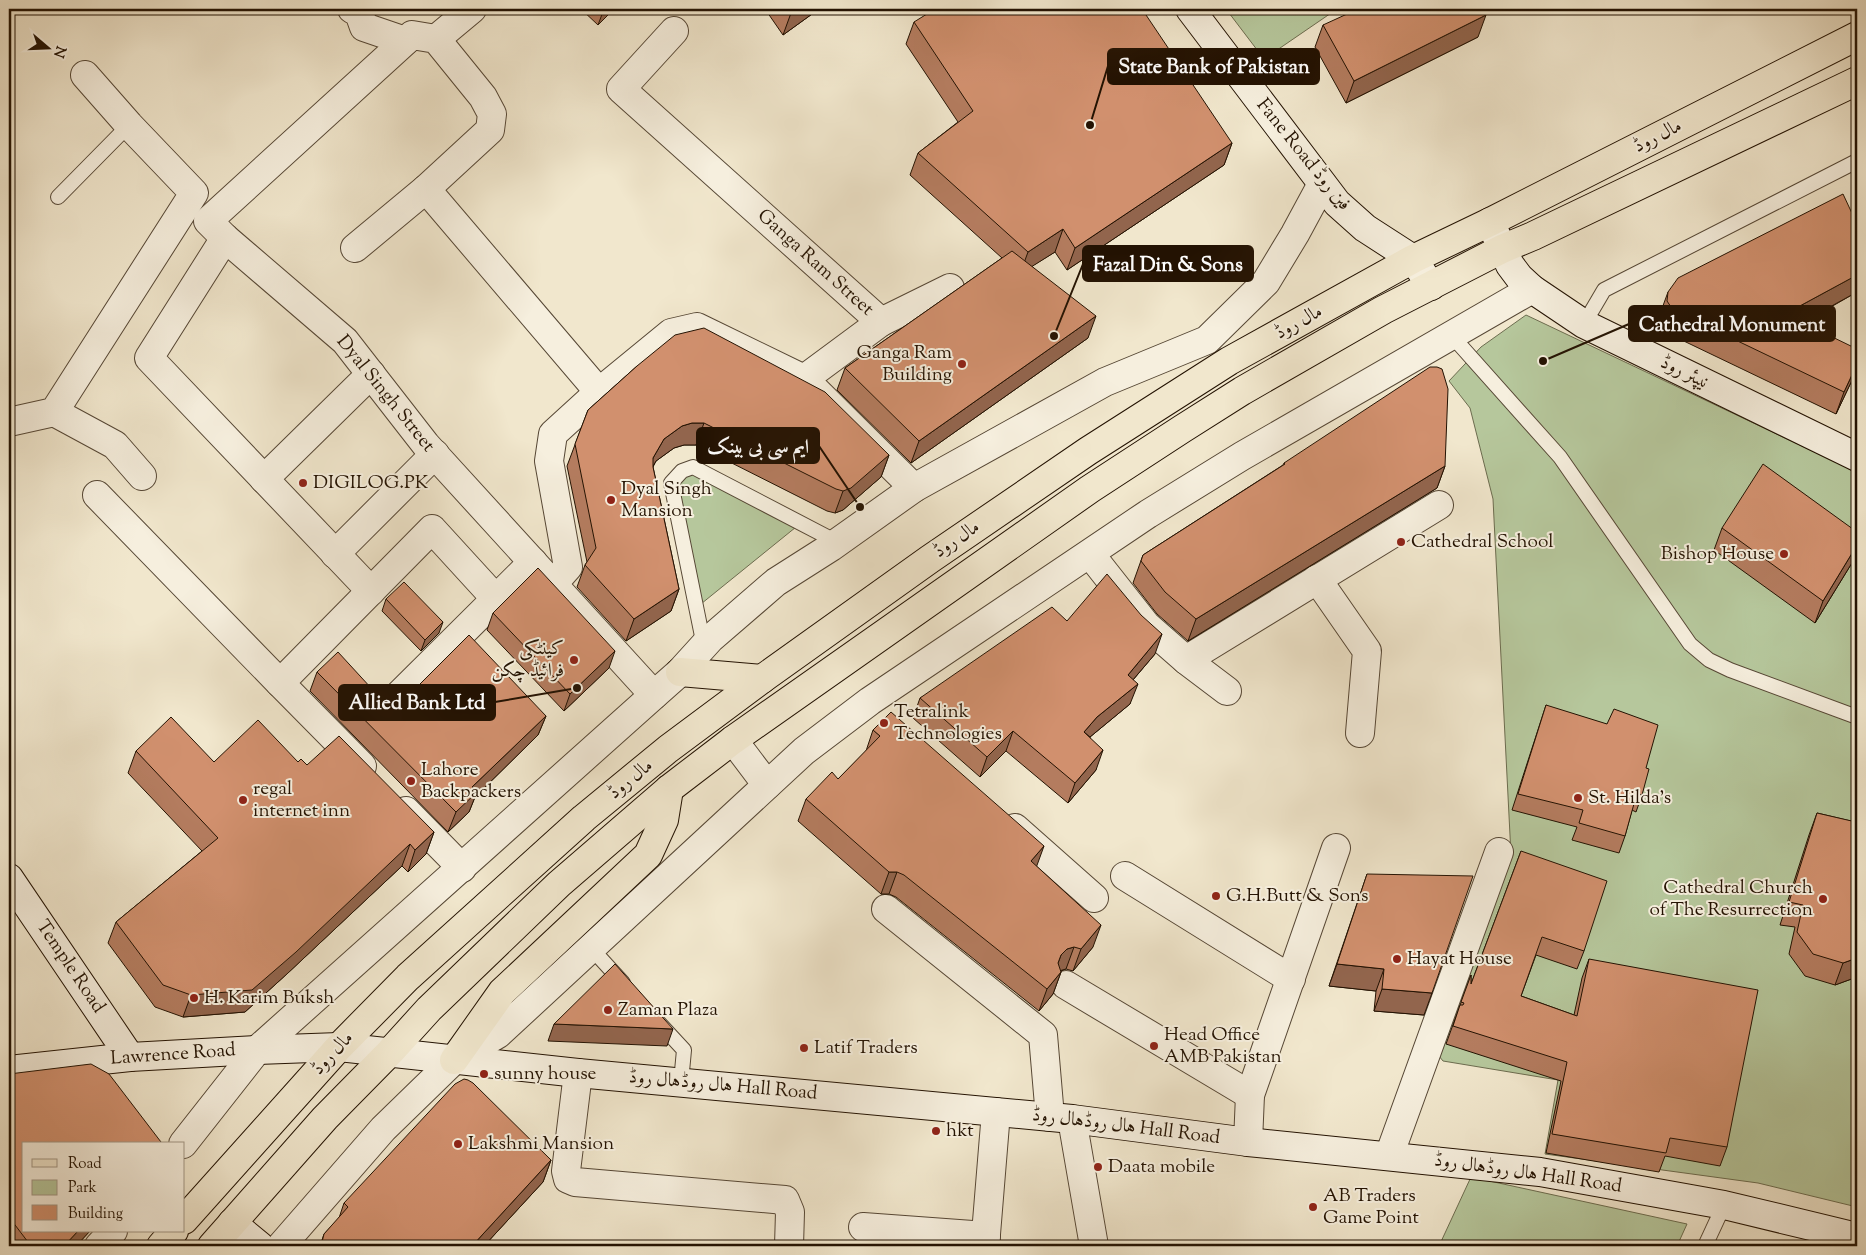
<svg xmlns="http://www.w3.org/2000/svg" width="1866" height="1255" viewBox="0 0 1866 1255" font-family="'Sorts Mill Goudy',Amiri,serif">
	<rect width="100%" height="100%" fill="#f1e7cd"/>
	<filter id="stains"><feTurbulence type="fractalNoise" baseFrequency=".004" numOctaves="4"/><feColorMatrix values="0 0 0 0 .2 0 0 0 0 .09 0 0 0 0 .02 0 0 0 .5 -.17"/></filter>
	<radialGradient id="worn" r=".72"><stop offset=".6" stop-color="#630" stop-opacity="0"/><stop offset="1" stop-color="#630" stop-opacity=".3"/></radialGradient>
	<g fill="#b6c79c" stroke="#6c6c4f">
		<path d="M1226 9H1337L1264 59Z"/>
		<path d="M1526 315 1844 466 1857 474V1207L1758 1183 1545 1154 1558 1080 1443 1061 1439 1056 1511 855 1493 499 1470 408 1449 381 1481 347Z"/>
		<path d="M693 467 801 523 696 608 671 483Z"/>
		<path d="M1471 1177 1687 1224 1677 1246H1439Z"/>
	</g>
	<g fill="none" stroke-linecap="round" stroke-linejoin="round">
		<defs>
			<g id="lane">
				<path d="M58 197 129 125"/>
				<path d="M1584 324 1604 290 1857 161"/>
				<path d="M1452 336 1560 457 1690 644 1709 660 1730 670 1857 717"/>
				<path d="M704 646 671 483 682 471 693 467 837 542"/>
				<path d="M591 948 623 983"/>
				<path d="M659 1023 684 1050 681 1082"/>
				<path d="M1705 1246 1724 1205"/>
			</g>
			<g id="street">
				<path d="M352 9 359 13 364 27 405 41"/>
				<path d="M674 31 621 89 881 322 804 379 914 488"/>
				<path d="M436 39 472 9"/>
				<path d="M426 189 599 392"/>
				<path d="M225 238 149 358 371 591"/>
				<path d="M355 248 426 189 490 130 492 114 483 97 436 39 412 35 208 221 225 238 345 341 426 445 654 695"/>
				<path d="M881 322 950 288"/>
				<path d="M54 412 115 445 142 476"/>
				<path d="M9 422 54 412 194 193 129 125 85 75"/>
				<path d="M264 479 371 374"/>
				<path d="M97 495 280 683"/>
				<path d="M335 554 435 454"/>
				<path d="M1090 554 1146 625 1186 660 1227 691"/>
				<path d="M1317 579 1367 651 1360 733"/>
				<path d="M553 584 568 567 549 461 553 434 599 392 671 333 697 327 804 379"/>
				<path d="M1186 660 1439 505"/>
				<path d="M380 714 533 562"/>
				<path d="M733 740 767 785"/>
				<path d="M362 766 280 683 432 529 496 599"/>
				<path d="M406 811 462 868"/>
				<path d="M1015 828 1094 898"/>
				<path d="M1125 876 1291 979"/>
				<path d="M886 909 1043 1035 1050 1117"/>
				<path d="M1066 985 1250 1095"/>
				<path d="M578 1073 566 1171 568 1179 575 1182 785 1200 790 1212 789 1246"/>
				<path d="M1072 1119 1094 1246"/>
				<path d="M1248 1142 1250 1095 1336 848"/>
				<path d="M183 1144 257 1050 654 695 680 672 710 639 776 582 831 547 914 488 1105 382 1207 340 1266 282 1295 234 1322 184"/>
				<path d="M1389 1156 1499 852"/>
				<path d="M863 1227 986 1236"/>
				<path d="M99 1246 113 1231"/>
				<path d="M281 1246 383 1129 454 1060 498 1034 804 751 870 701 1148 514 1242 456 1532 289"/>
				<path d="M985 1246 996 1112"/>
			</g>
			<g id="secondary">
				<path d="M1190 9 1337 203 1365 228 1413 259 1431 286"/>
				<path d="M1490 222 1510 265 1519 277 1532 289 1584 324 1857 457"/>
				<path d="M9 878 130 1057"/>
				<path d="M9 1070 130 1057 257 1050 339 1047 578 1073 1072 1119 1248 1142 1540 1172 1724 1205 1857 1237"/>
				<path d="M232 1223 260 1246"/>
			</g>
			<g id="primary">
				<path d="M680 672 762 679"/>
				<path d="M454 1060 502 992 648 855 664 820 669 789"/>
				<path d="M184 1220 339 1047 408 977 584 818 668 749 762 679 930 559 1088 451 1229 361 1413 259 1490 222 1857 36"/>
				<path d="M161 1246 174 1231"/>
				<path d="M212 1246 325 1118 390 1052 429 1009 559 884 669 789 733 740 1090 489 1182 429 1242 391 1383 310 1502 249 1533 236 1857 81"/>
			</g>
		</defs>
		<use href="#lane" stroke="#564735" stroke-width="16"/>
		<use href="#street" stroke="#564735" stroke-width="30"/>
		<use href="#secondary" stroke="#231202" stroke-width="30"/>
		<use href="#primary" stroke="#231202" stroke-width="30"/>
		<use href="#lane" stroke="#f6efde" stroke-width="14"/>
		<use href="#street" stroke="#f6efde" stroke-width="28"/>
		<use href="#secondary" stroke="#f6efde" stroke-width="28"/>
		<use href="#primary" stroke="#f1e7cd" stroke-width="28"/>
	</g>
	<g fill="#b47c5f" stroke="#231202">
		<path d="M581 9H614L598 25Z"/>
		<path d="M765 9H819L783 35Z"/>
		<path d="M914 22 1232 143 1224 165 1067 270 1055 252 1032 266 1088 338 911 463 837 390 845 368 1002 258 910 175 918 153 958 122 906 44Z"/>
		<path d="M1323 25 1478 37 1346 103 1315 47Z"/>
		<path d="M1668 292H1857L1803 323 1855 374 1836 414 1665 332 1659 323 1660 314Z"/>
		<path d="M637 366 889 455 881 477 843 510 835 513 827 511 696 445H684L674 448 656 461 653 467 679 589 671 611 626 641 577 587 585 565 587 562 567 466 588 410Z"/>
		<path d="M1284 463 1445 466 1437 488 1188 641 1157 614 1133 583 1143 555 1283 465Z"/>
		<path d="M1722 528 1855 558 1815 623 1714 550Z"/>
		<path d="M386 599 439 633 421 651 382 611Z"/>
		<path d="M493 613 609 668 564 711 487 630Z"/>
		<path d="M1067 621 1155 654 1133 680 1130 704 1090 737 1096 770 1068 803 1006 751 980 777 913 718 920 698Z"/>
		<path d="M317 672 372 698 376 705 398 717 412 703 419 685 546 716 538 735 475 797 469 812 448 832 310 691Z"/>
		<path d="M1546 705 1646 768 1642 795 1636 812 1632 810 1625 836 1619 853 1572 840 1577 827 1512 810Z"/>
		<path d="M873 730 1036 866 1093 947 1073 971 1066 969 1061 971V972L1053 994 1039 1011 896 897 889 894H881L798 821 806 799 838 779 866 751Z"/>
		<path d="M136 751 214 762H298L307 765 434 832 426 854 408 872 402 866 288 973 245 1012 183 1017 155 1007 108 943 116 922 202 851 128 773Z"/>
		<path d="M1817 813 1855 822 1857 814V977L1835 985 1805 976 1789 954 1795 927 1780 925 1809 835Z"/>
		<path d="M1521 851 1584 951 1577 969 1536 955 1521 996 1574 1015 1582 978 1589 959 1727 1147 1720 1166 1665 1156 1659 1172 1546 1153 1561 1081 1446 1044 1471 975V984Z"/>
		<path d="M1367 874 1424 1015 1374 1011 1376 991 1329 986Z"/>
		<path d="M9 1074 24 1231H90L76 1246H9Z"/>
		<path d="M551 1160 543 1182 484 1246H320L324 1234 339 1218 344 1203Z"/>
	</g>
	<g fill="#92654d" stroke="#231202">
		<path d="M604 9H614L598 25Z"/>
		<path d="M797 9H819L783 35 791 13Z"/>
		<path d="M1486 15 1478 37 1346 103 1354 81Z"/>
		<path d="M1232 143 1224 165 1067 270 1075 248Z"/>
		<path d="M1063 229 1055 252 1020 274 1028 252Z"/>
		<path d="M1857 275V292L1777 336 1785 314Z"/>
		<path d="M1096 316 1088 338 911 463 919 441Z"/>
		<path d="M1857 364V368L1855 374 1836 414 1844 392Z"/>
		<path d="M692 423H704L696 445H684L674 448 656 461 645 480 653 458 664 439 682 426Z"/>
		<path d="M889 455 881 477 843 510 835 513 843 491Z"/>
		<path d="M1445 466 1437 488 1188 641 1196 619Z"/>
		<path d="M1857 545V552L1855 558 1815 623 1823 601Z"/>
		<path d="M679 589 671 611 626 641 634 619Z"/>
		<path d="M443 622 439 633 421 651 425 640Z"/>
		<path d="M1162 634 1155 654 1120 695 1128 675Z"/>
		<path d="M615 651 609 668 564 711 570 694Z"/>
		<path d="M1138 684 1130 704 1090 737 1084 732 1097 717Z"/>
		<path d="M546 716 538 735 475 797 469 812 448 832 456 812 472 787Z"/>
		<path d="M1013 731 1006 751 980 777 987 757Z"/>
		<path d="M1103 750 1096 770 1068 803 1075 783Z"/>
		<path d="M434 832 426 854 408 872 415 850Z"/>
		<path d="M410 844 402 866 288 973 245 1012 183 1017 191 995Z"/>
		<path d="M1044 846 1036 868 1031 861Z"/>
		<path d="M889 872H897L889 894H881Z"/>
		<path d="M1101 925 1093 947 1073 971 1081 949Z"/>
		<path d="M1074 947 1066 969 1059 971 1053 977 1061 955 1067 949Z"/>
		<path d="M1857 958V977L1835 985 1843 963Z"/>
		<path d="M1337 964 1384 969 1376 991 1329 986Z"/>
		<path d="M1061 972 1053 994 1039 1011 1047 989Z"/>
		<path d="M14 978 9 991V981Z"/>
		<path d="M1382 989 1432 993 1424 1015 1374 1011Z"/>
		<path d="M554 1024 673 1029 667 1046 548 1041Z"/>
		<path d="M551 1160 543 1182 484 1246H472Z"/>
		<path d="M78 1231H90L76 1246H64Z"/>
	</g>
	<g fill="#d1906e" stroke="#231202">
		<path d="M788 9H797L791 13Z"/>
		<path d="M935 9H1142L1232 143 1075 248 1063 229 1028 252 918 153 973 111 914 22Z"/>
		<path d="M1358 9H1482L1486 15 1354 81 1323 25Z"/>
		<path d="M1843 194 1857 224V275L1785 314 1857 349V364L1844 392 1673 310 1667 301 1668 292 1678 278Z"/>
		<path d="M1012 251 1096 316 919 441 845 368Z"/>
		<path d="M704 328 825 392 889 455 851 488 843 491 836 489 704 423H692L682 426 664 439 653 458V467L679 589 634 619 585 565 596 548 575 444 588 410 637 366 675 335Z"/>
		<path d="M1430 367H1437L1442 369 1448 389 1445 466 1196 619 1165 592 1141 561 1143 555 1285 464 1284 463Z"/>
		<path d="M1763 464 1857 532V545L1823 601 1722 528Z"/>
		<path d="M538 568 615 651 570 694 493 613Z"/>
		<path d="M1107 574 1141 615 1162 634 1128 675 1138 684 1097 717 1084 732 1103 750 1075 783 1013 731 987 757 920 698 1052 607 1067 621Z"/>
		<path d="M404 582 443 622 425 640 386 599Z"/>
		<path d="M469 635 546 716 472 787 477 792 456 812 317 672 338 652 372 689V698L376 705 383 709H391L398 717 424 691 419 685Z"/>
		<path d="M1546 705 1607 724 1614 709 1658 725 1646 768 1649 769 1642 795 1637 793 1625 836 1579 823 1583 810 1518 794Z"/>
		<path d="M891 712 1044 846 1031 861 1101 925 1081 949 1074 947 1067 949 1061 955 1058 963 1061 972 1047 989 904 875 897 872H889L806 799 832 772 838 779 880 736 873 730Z"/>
		<path d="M171 717 214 762 258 720 298 762 301 759 307 765 339 736 434 832 415 850 410 844 296 952 252 990 191 995 163 985 116 922 218 838 136 751Z"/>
		<path d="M1817 813 1856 822 1857 819V958L1843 963 1813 954 1797 932 1803 905 1789 902Z"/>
		<path d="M1521 851 1607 881 1584 951 1542 937 1521 996 1577 1016 1589 959 1758 990 1727 1147 1670 1138 1666 1153 1552 1134 1567 1062 1453 1026 1460 1005H1463L1464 1003 1461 1002 1471 975V984Z"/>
		<path d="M1367 874 1473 876 1432 993 1382 989 1384 969 1337 964Z"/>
		<path d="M615 964 673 1029 554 1024Z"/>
		<path d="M9 971 14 978 9 981Z"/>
		<path d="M91 1064 109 1074 161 1142 160 1144H24V1231H78L64 1246H31L9 1217V1074Z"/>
		<path d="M464 1079 468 1080 473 1083 551 1160 472 1246H321L324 1234 348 1207 344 1203 455 1084Z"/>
	</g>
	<g fill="#8f2418" stroke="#f6efde" stroke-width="2">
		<circle cx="962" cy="364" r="5"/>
		<circle cx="303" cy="483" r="5"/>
		<circle cx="611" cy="500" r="5"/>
		<circle cx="1401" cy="542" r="5"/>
		<circle cx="1784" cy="554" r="5"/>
		<circle cx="574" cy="660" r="5"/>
		<circle cx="884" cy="723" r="5"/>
		<circle cx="411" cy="781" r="5"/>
		<circle cx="1578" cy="798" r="5"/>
		<circle cx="243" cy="800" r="5"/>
		<circle cx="1216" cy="896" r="5"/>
		<circle cx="1823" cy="899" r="5"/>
		<circle cx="1397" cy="959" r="5"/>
		<circle cx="194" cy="998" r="5"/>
		<circle cx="608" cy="1010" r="5"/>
		<circle cx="1154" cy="1046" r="5"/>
		<circle cx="804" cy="1048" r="5"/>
		<circle cx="484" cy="1074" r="5"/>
		<circle cx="936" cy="1131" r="5"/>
		<circle cx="458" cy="1144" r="5"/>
		<circle cx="1098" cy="1167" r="5"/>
		<circle cx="1313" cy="1207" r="5"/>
	</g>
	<g text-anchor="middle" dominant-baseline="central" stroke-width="4" stroke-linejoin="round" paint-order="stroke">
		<g font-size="19" fill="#231202" stroke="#f6efde">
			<text transform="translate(1658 137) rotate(-27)">مال روڈ</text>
			<text transform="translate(1303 155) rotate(51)">Fane Road فین روڈ</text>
			<text transform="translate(815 263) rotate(42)">Ganga Ram Street</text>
			<text transform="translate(1299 323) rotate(-29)">مال روڈ</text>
			<text transform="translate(1684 373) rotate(26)">نیپئر روڈ</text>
			<text transform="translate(385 394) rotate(51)">Dyal Singh Street</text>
			<text transform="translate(957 540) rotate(-34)">مال روڈ</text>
			<text transform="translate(631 780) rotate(-39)">مال روڈ</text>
			<text transform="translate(70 967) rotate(56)">Temple Road</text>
			<text transform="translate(333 1054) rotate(-47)">مال روڈ</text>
			<text transform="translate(173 1055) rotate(-4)">Lawrence Road</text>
			<text transform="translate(723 1086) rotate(5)">ہال روڈہال روڈ Hall Road</text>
			<text transform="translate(1126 1127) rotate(7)">ہال روڈہال روڈ Hall Road</text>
			<text transform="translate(1528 1174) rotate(8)">ہال روڈہال روڈ Hall Road</text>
		</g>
		<g font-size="19" fill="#231202" stroke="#f6efde" text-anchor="start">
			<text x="952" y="353" text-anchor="end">Ganga Ram<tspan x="952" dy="22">Building</tspan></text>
			<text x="313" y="483">DIGILOG.PK</text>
			<text x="621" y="489">Dyal Singh<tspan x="621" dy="22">Mansion</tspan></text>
			<text x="1411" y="542">Cathedral School</text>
			<text x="1774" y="554" text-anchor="end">Bishop House</text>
			<text x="564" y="649" text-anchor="end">کینٹکی<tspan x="564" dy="22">فرائیڈ چکن</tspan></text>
			<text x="894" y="712">Tetralink<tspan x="894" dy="22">Technologies</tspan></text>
			<text x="421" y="770">Lahore<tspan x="421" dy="22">Backpackers</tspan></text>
			<text x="253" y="789">regal<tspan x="253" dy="22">internet inn</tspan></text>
			<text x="1588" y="798">St. Hilda's</text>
			<text x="1813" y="888" text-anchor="end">Cathedral Church<tspan x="1813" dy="22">of The Resurrection</tspan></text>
			<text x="1226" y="896">G.H.Butt &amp; Sons</text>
			<text x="1407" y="959">Hayat House</text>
			<text x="204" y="998">H. Karim Buksh</text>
			<text x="618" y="1010">Zaman Plaza</text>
			<text x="1164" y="1035">Head Office<tspan x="1164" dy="22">AMB Pakistan</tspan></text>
			<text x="814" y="1048">Latif Traders</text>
			<text x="494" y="1074">sunny house</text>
			<text x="946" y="1131">hkt</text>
			<text x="468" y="1144">Lakshmi Mansion</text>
			<text x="1108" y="1167">Daata mobile</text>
			<text x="1323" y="1196">AB Traders<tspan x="1323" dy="22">Game Point</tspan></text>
		</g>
	</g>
	<path fill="none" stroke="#231202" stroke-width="2" d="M1090 125L1108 66M1054 336L1083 264M1543 361L1629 324M860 507L819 446M577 688L495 702"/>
	<g fill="#231202" stroke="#f6efde" stroke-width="2">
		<circle cx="1090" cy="125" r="5"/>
		<circle cx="1054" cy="336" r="5"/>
		<circle cx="1543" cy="361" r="5"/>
		<circle cx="860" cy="507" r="5"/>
		<circle cx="577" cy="688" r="5"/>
	</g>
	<g fill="#231202" stroke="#231202" stroke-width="2">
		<rect x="1108" y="49" width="211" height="35" rx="5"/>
		<rect x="1083" y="246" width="170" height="35" rx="5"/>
		<rect x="1629" y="306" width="206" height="35" rx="5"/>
		<rect x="697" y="428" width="122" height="35" rx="5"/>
		<rect x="339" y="685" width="156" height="35" rx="5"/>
	</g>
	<g font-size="20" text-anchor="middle" font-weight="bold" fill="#fff">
		<text x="1214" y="73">State Bank of Pakistan</text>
		<text x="1168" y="271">Fazal Din &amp; Sons</text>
		<text x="1732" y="331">Cathedral Monument</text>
		<text x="758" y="453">ایم سی بی بینک</text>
		<text x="417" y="709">Allied Bank Ltd</text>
	</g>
	<rect width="1866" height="1255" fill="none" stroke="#f1e7cd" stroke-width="30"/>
	<rect x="10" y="10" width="1846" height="1235" fill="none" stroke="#231202" stroke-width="2.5"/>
	<rect x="15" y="15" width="1836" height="1225" fill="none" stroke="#231202"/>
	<rect x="22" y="1142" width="162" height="90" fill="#f6efde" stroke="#a29786"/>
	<rect x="32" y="1159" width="25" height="8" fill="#f1e7cd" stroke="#a29786"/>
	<text x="68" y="1168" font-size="15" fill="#231202">Road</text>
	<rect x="32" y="1180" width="25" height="15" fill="#b6c79c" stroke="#a29786"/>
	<text x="68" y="1192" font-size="15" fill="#231202">Park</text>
	<rect x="32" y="1205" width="25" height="15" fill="#d1906e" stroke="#a29786"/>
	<text x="68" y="1218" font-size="15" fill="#231202">Building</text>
	<g transform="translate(48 48) rotate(109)" stroke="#f6efde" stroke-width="4" paint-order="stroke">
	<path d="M0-4L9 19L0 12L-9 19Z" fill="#231202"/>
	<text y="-8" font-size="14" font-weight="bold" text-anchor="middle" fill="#231202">N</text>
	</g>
	<rect width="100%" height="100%" filter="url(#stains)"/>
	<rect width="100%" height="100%" fill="url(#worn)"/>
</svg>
